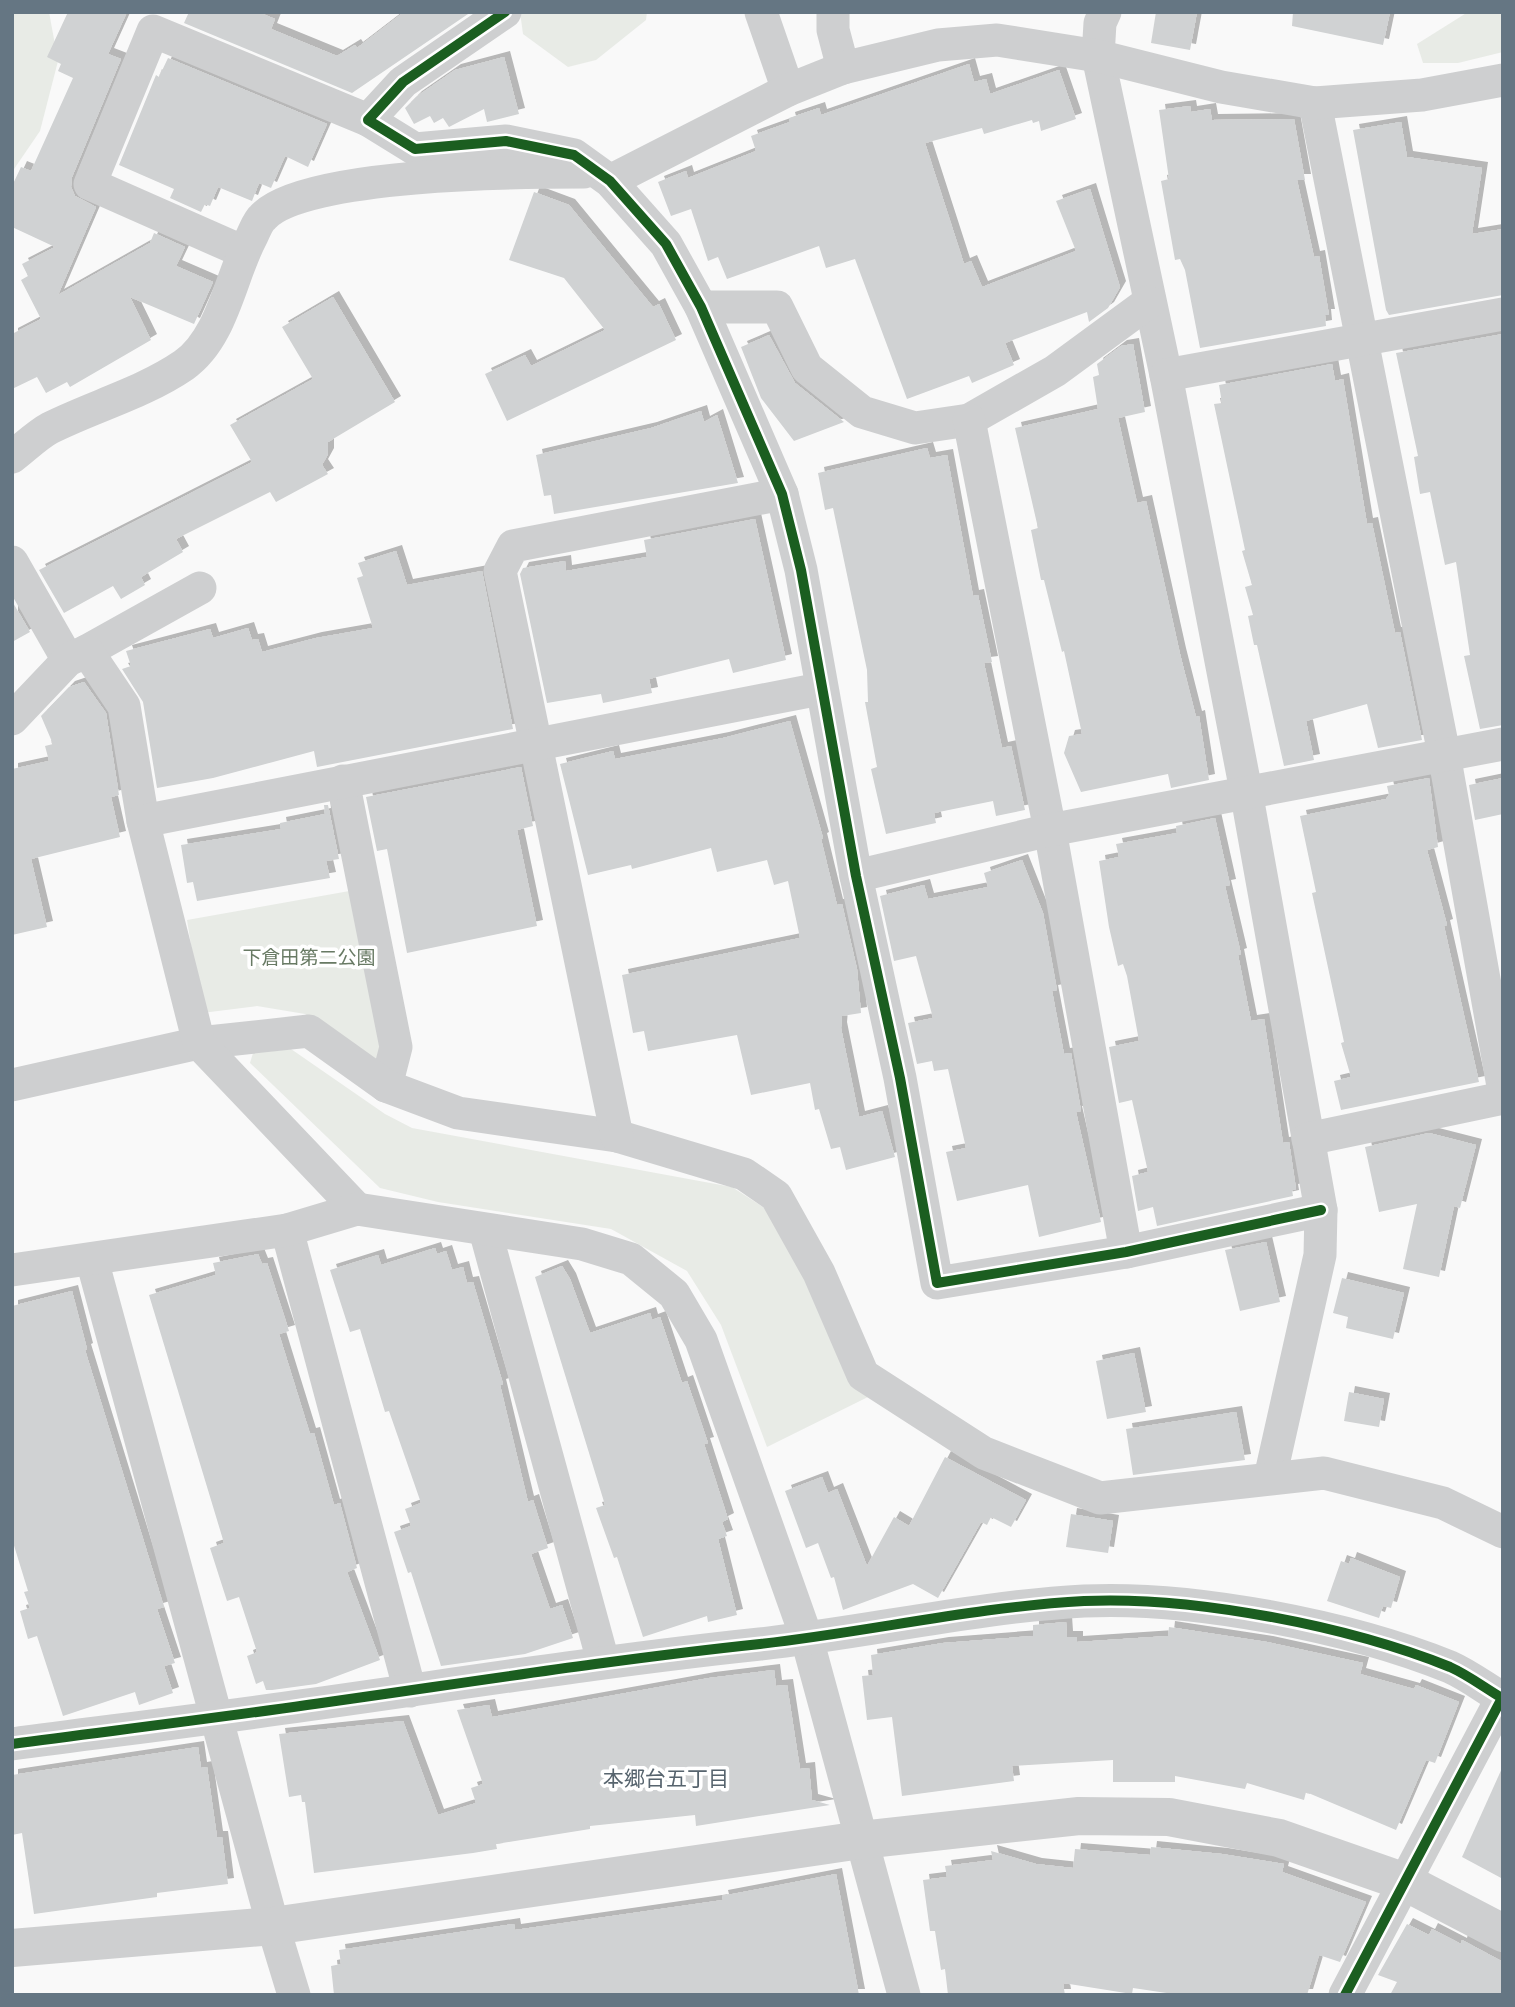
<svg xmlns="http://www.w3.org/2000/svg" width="1515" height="2007" viewBox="0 0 1515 2007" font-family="'Roboto Condensed','Noto Sans JP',sans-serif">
	<defs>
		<filter id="shadow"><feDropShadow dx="6" dy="-6" stdDeviation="0" flood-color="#0004"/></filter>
	</defs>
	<rect width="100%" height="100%" fill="#f9f9f9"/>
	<g fill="#e8ebe6">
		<path d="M12 12H49L58 61 40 131 12 172Z"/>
		<path d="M520 12H647L646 20 596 60 568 67 523 34Z"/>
		<path d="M1468 12H1503V52L1458 63H1423L1417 44Z"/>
		<path d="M355 890 383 1048 380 1066 305 1014 257 1006 202 1013 187 920Z"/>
		<path d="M291 1049 385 1114 412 1128 732 1187 763 1207 805 1259 872 1395 767 1447 721 1325 687 1271 611 1229 438 1202 380 1188 250 1063 253 1053Z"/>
	</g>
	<g fill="#d0d2d3" filter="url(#shadow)">
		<path d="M68 12H127L108 54 121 59 72 177 71 187 75 196 96 207 58 295 150 243 154 233 185 247 176 266 213 282 194 324 130 297 151 340 70 387 67 382 46 393 37 377 12 389V334L41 319 21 280 28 276 22 264 55 247 12 227V186L21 167 31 171 73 78 58 71 61 64 47 57Z"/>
		<path d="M189 12H258L275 19 271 29 337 56 355 45 357 48 404 12H471L352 93 184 23Z"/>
		<path d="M1156 12H1197L1190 50 1151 43Z"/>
		<path d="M1293 12H1390L1383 45 1292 26Z"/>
		<path d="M504 57 519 114 487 122 484 109 449 127 443 118 434 123 430 116 414 124 405 108 416 97 455 70Z"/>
		<path d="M168 58 327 124 308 167 285 156 271 188 259 183 252 201 218 187 210 206 205 204 201 212 170 198 174 189 119 165 156 75 159 77Z"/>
		<path d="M969 64 974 82 986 79 990 94 1059 70 1076 119 1041 131 1039 121 1033 123 1032 120 984 134 982 128 925 143 964 264 971 261 982 287 1076 251 1056 201 1090 189 1120 287 1108 308 1089 322 1087 312 1005 343 1014 365 972 383 969 376 907 399 855 259 826 268 819 246 727 279 718 257 708 261 691 209 671 216 658 182 686 171 688 178 756 151 751 136 790 122 789 118 819 108 821 115Z"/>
		<path d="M1190 106 1191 112 1210 109 1212 120 1294 119 1305 180H1297L1314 257 1319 256 1329 315H1325L1326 326 1200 348 1185 270 1180 259 1175 260 1161 181 1169 179 1159 110Z"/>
		<path d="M1401 122 1407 157 1482 168 1472 234 1503 229V295L1389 315 1386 310 1353 130Z"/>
		<path d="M534 192 569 205 653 307 659 304 676 340 507 421 485 374 525 355 531 366 605 330 564 278 509 260Z"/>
		<path d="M333 297 395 402 328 442V454L322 465 328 474 276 502 270 492 176 539 183 552 141 577 145 585 121 599 113 586 64 613 39 570 252 462 230 425 313 379 282 327Z"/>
		<path d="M1503 334V725L1480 729 1464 656 1470 655 1456 562 1445 565 1430 492 1420 494 1414 457 1418 456 1396 353Z"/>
		<path d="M769 335 795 383 844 422 794 441 761 398 741 347Z"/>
		<path d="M1133 344 1145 412 1118 418 1137 503 1146 501 1180 654 1196 717 1199 716 1209 780 1171 788 1168 774 1081 792 1064 753 1069 736 1082 734 1064 651 1062 652 1044 580H1041L1031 530 1038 528 1015 428 1098 409 1093 377 1099 375 1097 364 1121 346Z"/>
		<path d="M1332 364 1335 381 1343 379 1367 524 1372 523 1395 633 1400 632 1422 740 1378 748 1367 704 1306 721 1314 760 1284 766 1257 645H1254L1248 616 1253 615 1245 587 1252 585 1242 551 1245 550 1214 404 1222 403 1219 385Z"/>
		<path d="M701 411 704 422 717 415 738 483 554 514 551 495 544 496 536 455 651 428Z"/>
		<path d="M927 448 930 458 947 455 973 596 978 595 992 662 984 663 1002 748 1011 746 1025 810 996 816 993 801 934 813 936 823 886 834 871 769 877 767 865 702H868L867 670 833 508 825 510 818 473Z"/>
		<path d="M755 519 786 660 733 673 729 659 649 679 652 693 603 703 601 694 547 703 520 574 523 568 565 561 566 571 647 557 644 540Z"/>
		<path d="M396 551 407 585 482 571 513 729 317 767 314 751 213 778 157 788 143 702 122 669 131 666 126 651 210 629 213 638 248 628 252 640 258 639 262 652 316 638 373 628 357 578 363 576 358 563Z"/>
		<path d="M12 601 30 632 12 642Z"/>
		<path d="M84 682 106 713 119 795 111 797 120 837 31 859 47 927 12 935V769L49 761 45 746 53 744 41 716 69 687Z"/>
		<path d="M790 721 823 838 821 839 837 905 842 904 857 969 861 1013 842 1016 841 1028 859 1117 882 1111 895 1157 846 1170 840 1147 831 1149 819 1109 815 1110 810 1083 751 1095 737 1035 648 1051 644 1031 633 1033 622 975 800 938 788 881 774 885 767 860 717 872 711 848 632 869 631 865 588 875 560 764 613 751 615 759 723 738Z"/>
		<path d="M521 767 533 826 517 830 537 926 407 953 387 849 377 851 366 797Z"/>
		<path d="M1429 778 1438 847 1427 850 1447 925 1444 926 1479 1082 1341 1110 1334 1081 1351 1077 1341 1043 1344 1042 1312 893 1316 892 1300 816 1386 799 1389 795 1387 786Z"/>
		<path d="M1503 778V814L1475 820 1469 785Z"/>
		<path d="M324 805H328L339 859 326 861 330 878 197 901 193 882 187 883 181 845 281 829 280 823 325 814Z"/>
		<path d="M1215 818 1230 885 1225 886 1241 954 1238 955 1251 1021 1264 1019 1283 1143 1289 1142 1296 1189 1292 1190 1293 1196 1157 1226 1153 1207 1138 1211 1132 1176 1148 1172 1132 1100 1119 1103 1109 1047 1139 1041 1127 976 1123 964 1118 966 1109 927 1099 861 1119 857 1116 844 1177 833 1176 826Z"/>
		<path d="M1022 860 1043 913 1057 990 1052 991 1064 1054 1071 1053 1081 1111 1076 1112 1101 1222 1039 1237 1028 1185 957 1201 946 1152 966 1148 948 1069 934 1071 932 1061 917 1064 908 1023 933 1018 916 956 894 961 880 896 924 885 928 899 988 887 984 873Z"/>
		<path d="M1429 1133 1476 1145 1460 1208 1454 1206 1439 1277 1403 1269 1417 1204 1379 1212 1365 1147Z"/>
		<path d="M1266 1242 1280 1302 1240 1311 1225 1250Z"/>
		<path d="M435 1248 437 1254 446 1251 452 1270 463 1267 467 1283 473 1282 503 1384 500 1385 528 1502 533 1500 548 1548 531 1554 550 1609 562 1605 573 1638 525 1654 441 1666 411 1572 408 1573 394 1532 411 1526 405 1509 421 1503 389 1411 385 1412 360 1329 350 1332 330 1270 378 1255 381 1265Z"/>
		<path d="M258 1254 262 1264 267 1263 289 1331 279 1334 310 1434 314 1433 334 1505 340 1503 357 1568 347 1572 380 1660 316 1684 272 1690H266L263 1681 256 1684 247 1656 257 1652 239 1597 227 1601 210 1548 224 1543 149 1295 216 1275 213 1263Z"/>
		<path d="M562 1266 570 1279 590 1333 650 1313 652 1320 660 1317 682 1383 687 1381 708 1443 704 1444 728 1519 722 1522 727 1536 718 1539 737 1615 708 1622 707 1616 643 1637 617 1557 614 1558 596 1508 605 1505 535 1277Z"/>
		<path d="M1342 1278 1404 1293 1393 1339 1346 1328 1348 1317 1333 1313Z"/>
		<path d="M72 1291 87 1349 85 1350 164 1607 157 1609 175 1663 164 1666 173 1693 139 1705 135 1692 63 1716 37 1636 28 1639 20 1611 30 1608 24 1592 28 1591 12 1539V1306Z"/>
		<path d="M1134 1353 1146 1412 1107 1419 1096 1361Z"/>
		<path d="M1349 1392 1384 1399 1379 1427 1344 1421Z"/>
		<path d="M1236 1412 1245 1460 1133 1475 1126 1429Z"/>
		<path d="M945 1457 1026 1500 1011 1527 991 1517 987 1525 981 1522 938 1598 913 1584 843 1610 834 1577 831 1578 818 1543 806 1548 785 1491 822 1477 828 1493 837 1489 867 1566 894 1517 909 1526Z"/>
		<path d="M1071 1514 1113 1521 1108 1553 1066 1547Z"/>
		<path d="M1351 1558 1400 1577 1391 1608 1383 1606 1379 1618 1327 1601 1341 1561 1349 1564Z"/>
		<path d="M1066 1622 1067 1637H1077V1642L1168 1636 1169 1627 1267 1642 1363 1663 1360 1674 1414 1689 1416 1685 1459 1702 1435 1763 1426 1760 1396 1830 1306 1792 1304 1800 1247 1783 1245 1789 1175 1776V1782H1113V1760L1012 1766 1014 1781 902 1796 892 1717 867 1720 862 1676 873 1675 871 1655 943 1643 1033 1636V1625Z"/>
		<path d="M774 1670 776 1686 787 1685 800 1769 809 1768 812 1800 830 1805 696 1826 695 1815 590 1826V1829L496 1844 497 1849 473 1853 314 1873 305 1802H302L301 1795 289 1797 279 1734 403 1721 438 1815 476 1803 471 1788 483 1784 457 1710 489 1705 492 1717 709 1678Z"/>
		<path d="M198 1747 201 1768 207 1767 217 1837H222L228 1884 157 1893V1897L34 1914 22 1833 12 1835V1775Z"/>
		<path d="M1503 1766V1879L1462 1857Z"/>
		<path d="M1151 1847 1222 1854 1284 1864 1282 1872 1366 1902 1340 1962 1319 1955 1307 1995H1180L1133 1988 1132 1994 1063 1983 1065 1995H948L945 1969 941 1970 935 1931H930L923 1880 947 1877 945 1866 993 1860 991 1851 1036 1864 1073 1868 1075 1849 1150 1855Z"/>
		<path d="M836 1874 859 1995H334L331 1966 341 1964 339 1950 514 1924 515 1930 723 1900 722 1896Z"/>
		<path d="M1407 1924 1429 1935 1432 1929 1461 1944 1462 1940 1503 1962V1995H1390L1397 1982 1378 1975Z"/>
	</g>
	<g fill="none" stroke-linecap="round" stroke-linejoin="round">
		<g stroke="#cecfd0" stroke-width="33">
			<path d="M505 12 403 82 368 120 415 149 506 141 574 155 610 181 666 244 701 307 782 494 801 570 856 876 900 1078 937 1283 1126 1252 1321 1210"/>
			<path d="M761 12 788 90"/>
			<path d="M833 12V30L843 68"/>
			<path d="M1105 12 1100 23 1098 56 1166 375 1246 791 1321 1210 1320 1255 1270 1478"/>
			<path d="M1315 103 1444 754 1503 1086"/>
			<path d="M610 181 788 90 843 68 938 45 997 40 1098 56 1221 87 1315 103 1422 95 1503 80"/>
			<path d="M244 252 90 184 153 31 368 120"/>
			<path d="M701 307H777L807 368 862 412 915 428 969 420 1055 371 1149 302"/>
			<path d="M1166 375 1503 314"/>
			<path d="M969 420 1050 830 1126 1252"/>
			<path d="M12 457C24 448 37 435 50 428 94 406 143 393 184 365 222 338 230 279 250 240 254 233 257 222 263 217 302 173 522 172 584 172"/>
			<path d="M12 562 68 660"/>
			<path d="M87 651 200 588"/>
			<path d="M12 719 68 660 87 651 124 706 143 821"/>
			<path d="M343 781 396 1047 386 1086"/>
			<path d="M856 876 1050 830 1503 744"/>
			<path d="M12 1085 199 1043 309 1031 386 1086 458 1113 617 1136 744 1174 776 1196 819 1273 863 1375 984 1453 1100 1498 1324 1473 1443 1503 1503 1532"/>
			<path d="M617 1136 500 571 513 546 782 494"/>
			<path d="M1308 1139 1503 1098"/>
			<path d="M357 1209 199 1043 143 821 820 689"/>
			<path d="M287 1230 410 1691"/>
			<path d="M485 1230 603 1661"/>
			<path d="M92 1260 273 1926 294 1995"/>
			<path d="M12 1270 287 1230 357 1209 582 1244 631 1259 674 1294 701 1340 807 1639 904 1995"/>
			<path d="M12 1744C110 1731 209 1719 307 1705 458 1684 608 1660 760 1644 868 1632 975 1607 1084 1601 1194 1596 1348 1626 1450 1667 1468 1675 1485 1688 1502 1698L1345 1995"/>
		</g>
		<path stroke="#cecfd0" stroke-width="38" d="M12 1948 273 1926 861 1840 1079 1816 1169 1817 1279 1838 1405 1882 1503 1933"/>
		<defs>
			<g id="cycleway">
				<path d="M505 12 403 82 368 120 415 149 506 141 574 155 610 181 666 244 701 307 782 494 801 570 856 876 900 1078 937 1283 1126 1252 1321 1210"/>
				<path d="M12 1744C110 1731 209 1719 307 1705 458 1684 608 1660 760 1644 868 1632 975 1607 1084 1601 1194 1596 1348 1626 1450 1667 1468 1675 1485 1688 1502 1698L1345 1995"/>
			</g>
		</defs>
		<use href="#cycleway" stroke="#fff" stroke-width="15"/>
		<use href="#cycleway" stroke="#1b5e20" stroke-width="10"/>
	</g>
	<g text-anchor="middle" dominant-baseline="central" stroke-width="7" stroke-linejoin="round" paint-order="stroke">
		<g font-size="19" fill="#687a64" stroke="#fff">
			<text x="309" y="957">下倉田第二公園</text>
		</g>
		<g font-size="21" fill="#57646e" stroke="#fff">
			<text x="666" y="1779">本郷台五丁目</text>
		</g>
	</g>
	<rect width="1515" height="2007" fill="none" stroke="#657683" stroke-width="28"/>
</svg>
